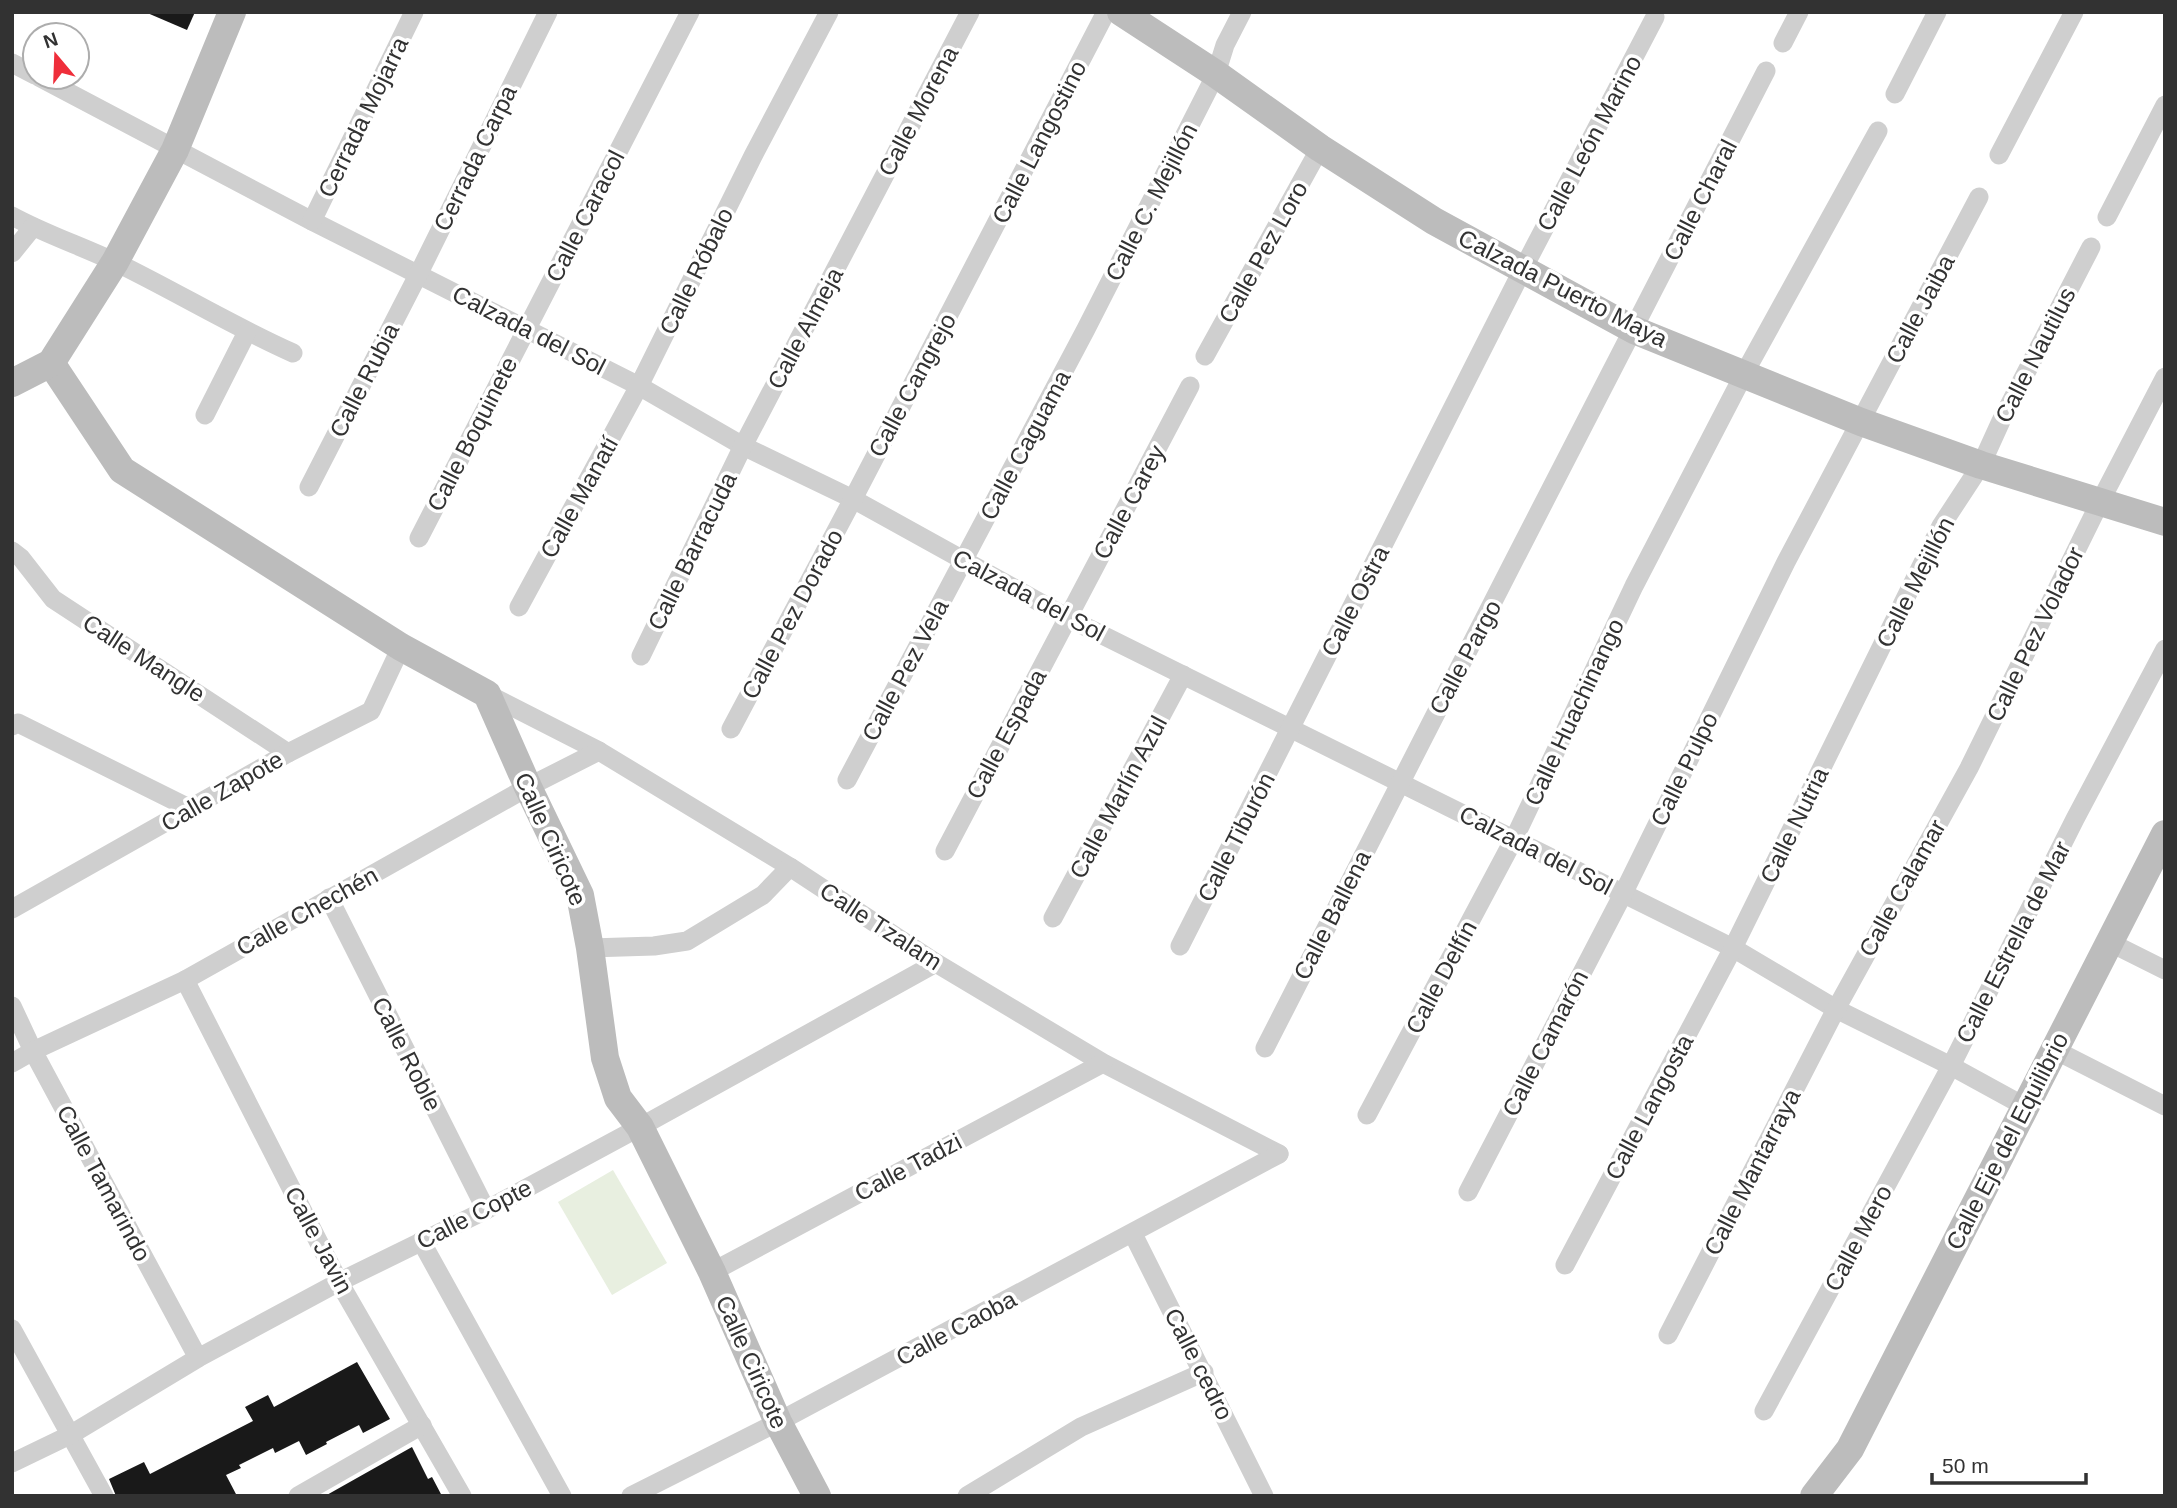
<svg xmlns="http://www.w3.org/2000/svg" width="2177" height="1508" viewBox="0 0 2177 1508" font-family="Helvetica,sans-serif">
	<rect width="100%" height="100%" fill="#fff"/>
	<path fill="#e8efe0" d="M613 1170 667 1263 612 1295 558 1202Z"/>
	<g fill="#191919">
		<path d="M145 12H195L187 30Z"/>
		<path d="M357 1362 390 1419 363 1433 359 1425 326 1442 327 1444 306 1455 299 1441 275 1453 273 1448 239 1465 241 1468 226 1475 237 1496H116L109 1479 144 1462 150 1474 253 1421 245 1407 268 1395 274 1407Z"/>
		<path d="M412 1447 428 1479 432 1477 442 1496H325Z"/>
	</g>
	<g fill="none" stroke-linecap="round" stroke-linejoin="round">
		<g stroke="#cfcfcf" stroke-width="19">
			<path d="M1783 43 1799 12"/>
			<path d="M12 63 35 75"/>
			<path d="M39 77 312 221 639 386 743 446 853 499 1068 618 1733 948 1836 1009 1951 1066 2024 1106"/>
			<path d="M1895 94 1937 12"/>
			<path d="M1999 155 2074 12"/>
			<path d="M12 216C45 234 81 246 115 262 175 291 232 326 293 353"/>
			<path d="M2107 217 2165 105"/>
			<path d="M312 221 414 12"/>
			<path d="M12 253 33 227"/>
			<path d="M1205 356 1320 148"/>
			<path d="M205 415 247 332"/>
			<path d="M309 487 419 273 548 12"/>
			<path d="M419 538 690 12"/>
			<path d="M12 551 21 558 53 599 288 753"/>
			<path d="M519 607 639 386 753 156 829 12"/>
			<path d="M641 656 743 446 970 12"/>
			<path d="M487 694 599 751 790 867 936 963 1103 1063 1279 1154"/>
			<path d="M12 726 18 723 191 809"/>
			<path d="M731 729 853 499 1106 12"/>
			<path d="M847 780 1086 329 1216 74 1225 45 1242 12"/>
			<path d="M945 851 1190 386"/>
			<path d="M329 898 486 1210"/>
			<path d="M12 909 288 753 371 711 401 647"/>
			<path d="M1053 918 1183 675"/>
			<path d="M2109 942 2165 970"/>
			<path d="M1180 946 1523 269 1655 17"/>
			<path d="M590 948 654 946 687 941 763 895 790 867"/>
			<path d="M185 980 339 1282 462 1496"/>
			<path d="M12 1006 33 1051 198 1358"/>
			<path d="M1265 1048C1430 721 1599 397 1766 71"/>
			<path d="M2053 1049 2165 1106"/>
			<path d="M12 1063 33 1051 185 980 528 787 599 751"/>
			<path d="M1367 1115 1514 839 1634 586 1744 374 1878 131"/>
			<path d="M1468 1192 1623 894 1786 562 1979 197"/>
			<path d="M1133 1234 1264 1496"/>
			<path d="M421 1241 562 1496"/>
			<path d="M1565 1265 1733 948 1941 526 1981 465 2001 421 2091 247"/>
			<path d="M712 1272 1103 1063"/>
			<path d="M12 1329 104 1496"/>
			<path d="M1668 1335 1836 1009 1969 768 2101 500 2165 377"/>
			<path d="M1764 1411 1951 1066 2075 819 2165 649"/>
			<path d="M12 1463 70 1435 198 1358 339 1282 486 1210 640 1127 936 963"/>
			<path d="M298 1496 422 1425"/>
			<path d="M631 1496 778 1422 1279 1154"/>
			<path d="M967 1496 1081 1427 1204 1372"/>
		</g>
		<g stroke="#bcbcbc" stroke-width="28">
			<path d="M1121 12 1216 74 1320 148 1434 221 1634 330 1861 422 1981 465 2165 522"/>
			<path d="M51 363 122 470 401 647 487 694 528 787 580 895 590 948 605 1058 618 1098 640 1127 712 1272 778 1422 817 1496"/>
			<path d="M12 383 51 363 115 262 175 150 232 12"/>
			<path d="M1814 1496 1850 1449 2165 834"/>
		</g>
	</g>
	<g text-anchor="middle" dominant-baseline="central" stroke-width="7" stroke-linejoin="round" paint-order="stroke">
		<g font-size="24" fill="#323232" stroke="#fff">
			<text transform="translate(918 111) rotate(-62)">Calle Morena</text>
			<text transform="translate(363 117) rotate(-64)">Cerrada Mojarra</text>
			<text transform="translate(1039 142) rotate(-63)">Calle Langostino</text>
			<text transform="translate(1589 143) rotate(-62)">Calle León Marino</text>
			<text transform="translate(475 158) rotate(-64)">Cerrada Carpa</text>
			<text transform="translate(1700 200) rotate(-63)">Calle Charal</text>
			<text transform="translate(1151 202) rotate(-63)">Calle C. Mejillón</text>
			<text transform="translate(585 216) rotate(-63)">Calle Caracol</text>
			<text transform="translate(1263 252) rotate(-61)">Calle Pez Loro</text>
			<text transform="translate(696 271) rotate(-64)">Calle Róbalo</text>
			<text transform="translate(1563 288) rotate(27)">Calzada Puerto Maya</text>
			<text transform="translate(1920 309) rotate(-62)">Calle Jaiba</text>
			<text transform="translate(805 328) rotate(-62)">Calle Almeja</text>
			<text transform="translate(529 330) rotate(27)">Calzada del Sol</text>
			<text transform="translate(2035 355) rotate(-63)">Calle Nautilus</text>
			<text transform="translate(364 380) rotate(-63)">Calle Rubia</text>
			<text transform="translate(912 385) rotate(-62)">Calle Cangrejo</text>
			<text transform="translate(472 434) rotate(-63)">Calle Boquinete</text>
			<text transform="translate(1025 445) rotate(-62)">Calle Caguama</text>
			<text transform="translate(579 497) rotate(-61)">Calle Manatí</text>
			<text transform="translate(1129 502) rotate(-62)">Calle Carey</text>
			<text transform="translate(692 551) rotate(-64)">Calle Barracuda</text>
			<text transform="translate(1915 582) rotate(-63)">Calle Mejillón</text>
			<text transform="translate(1029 595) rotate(28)">Calzada del Sol</text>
			<text transform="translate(1355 601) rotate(-63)">Calle Ostra</text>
			<text transform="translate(792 614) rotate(-62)">Calle Pez Dorado</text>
			<text transform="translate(2035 634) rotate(-64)">Calle Pez Volador</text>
			<text transform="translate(1465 657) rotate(-62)">Calle Pargo</text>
			<text transform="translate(144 658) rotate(33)">Calle Mangle</text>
			<text transform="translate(905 670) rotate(-62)">Calle Pez Vela</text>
			<text transform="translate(1574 712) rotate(-65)">Calle Huachinango</text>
			<text transform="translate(1006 734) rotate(-62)">Calle Espada</text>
			<text transform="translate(1684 769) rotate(-64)">Calle Pulpo</text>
			<text transform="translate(222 791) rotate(-30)">Calle Zapote</text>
			<text transform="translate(1118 797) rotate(-62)">Calle Marlín Azul</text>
			<text transform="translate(1794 825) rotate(-64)">Calle Nutria</text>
			<text transform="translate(1236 837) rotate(-63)">Calle Tiburón</text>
			<text transform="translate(551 839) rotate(66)">Calle Ciricote</text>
			<text transform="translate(1536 850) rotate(27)">Calzada del Sol</text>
			<text transform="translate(1902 888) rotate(-61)">Calle Calamar</text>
			<text transform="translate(307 911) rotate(-29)">Calle Chechén</text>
			<text transform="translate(1332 915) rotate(-63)">Calle Ballena</text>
			<text transform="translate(881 926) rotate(33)">Calle Tzalam</text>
			<text transform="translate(2013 942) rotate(-63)">Calle Estrella de Mar</text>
			<text transform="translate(1441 977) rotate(-62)">Calle Delfín</text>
			<text transform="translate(1545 1043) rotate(-63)">Calle Camarón</text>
			<text transform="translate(407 1054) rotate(63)">Calle Roble</text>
			<text transform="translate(1649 1107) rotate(-62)">Calle Langosta</text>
			<text transform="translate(2007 1141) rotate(-63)">Calle Eje del Equilibrio</text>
			<text transform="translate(908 1167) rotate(-28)">Calle Tadzi</text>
			<text transform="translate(1752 1172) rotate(-63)">Calle Mantarraya</text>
			<text transform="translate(104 1183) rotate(62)">Calle Tamarindo</text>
			<text transform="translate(474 1214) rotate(-27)">Calle Copte</text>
			<text transform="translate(1858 1238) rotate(-62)">Calle Mero</text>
			<text transform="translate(319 1240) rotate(62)">Calle Javin</text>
			<text transform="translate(956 1328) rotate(-28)">Calle Caoba</text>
			<text transform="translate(752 1362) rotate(66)">Calle Ciricote</text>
			<text transform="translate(1199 1364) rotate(63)">Calle cedro</text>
		</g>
	</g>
	<rect width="2177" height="1508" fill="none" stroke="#323232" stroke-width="28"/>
	<g transform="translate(56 56) rotate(341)"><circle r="33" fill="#ffffff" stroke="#adadad" stroke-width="2"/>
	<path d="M0-5L12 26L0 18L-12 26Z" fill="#ef2e3a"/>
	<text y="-10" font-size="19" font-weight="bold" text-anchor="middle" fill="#323232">N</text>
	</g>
	<path d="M1932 1473v10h154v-10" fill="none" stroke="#323232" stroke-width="3.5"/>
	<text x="1942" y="1473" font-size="21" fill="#323232" stroke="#ffffff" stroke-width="5" paint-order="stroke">50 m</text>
</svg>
